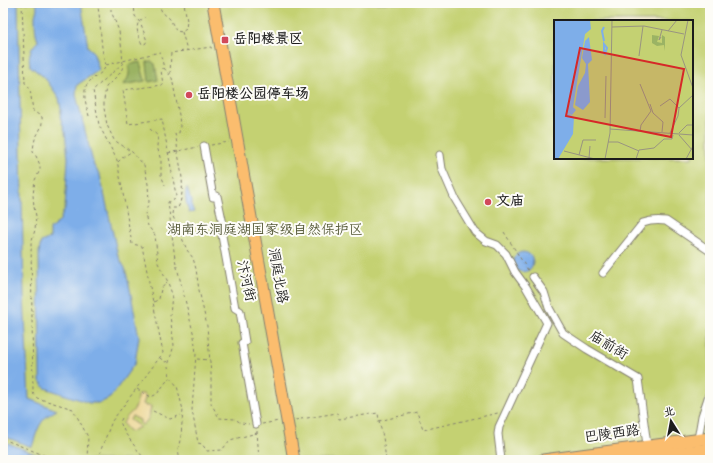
<svg xmlns="http://www.w3.org/2000/svg" width="713" height="463" viewBox="0 0 713 463" font-family="Dekko,'LXGW WenKai TC',sans-serif">
	<rect width="100%" height="100%" fill="#fdfcf7"/>
	<filter id="ink" filterUnits="userSpaceOnUse"><feTurbulence type="fractalNoise" baseFrequency=".025" numOctaves="2"/><feDisplacementMap in="SourceGraphic" scale="8" xChannelSelector="R" yChannelSelector="G"/><feConvolveMatrix kernelMatrix="1 2 1 2 8 2 1 2 1" color-interpolation-filters="sRGB"/></filter>
	<filter id="wash" filterUnits="userSpaceOnUse"><feTurbulence type="fractalNoise" baseFrequency=".012" numOctaves="4" result="noise"/><feDisplacementMap in="SourceGraphic" scale="16" xChannelSelector="R" yChannelSelector="G"/><feGaussianBlur stdDeviation="0.9" result="paint"/><feColorMatrix in="noise" values="0 0 0 0 0 0 0 0 0 0 0 0 0 0 0 0 0 1.4 0 .05"/><feComposite in="paint" operator="in"/></filter>
	<g filter="url(#wash)">
		<rect width="100%" height="100%" fill="#ece4c4"/>
		<path fill="#c4d172" stroke="#707647" fill-rule="evenodd" d="M3 3H710V460H3ZM555 21H692V158H555Z"/>
		<g fill="#9bb364" stroke="#5c6840">
			<path d="M151 61 155 64 158 80 149 82 147 62Z"/>
			<path d="M140 62 145 81 123 85C128 79 131 74 128 65Z"/>
		</g>
		<path fill="#eeda9e" stroke="#857b5d" d="M139 394H143L146 396 143 404 146 406H151C150 414 149 421 142 425L140 423V420L132 416 130 420 140 427 130 432 123 424C127 411 138 414 137 396Z"/>
		<g fill="#7eaee9" stroke="#4d6582">
			<path d="M3 3H18L24 296 29 399 57 410C39 419 38 429 32 447L3 436Z"/>
			<path d="M36 3H81L88 47 93 51 99 70 77 85 76 95 94 166 100 175 118 256 125 268 130 289 139 337 135 363 110 398 100 403H89L45 388 40 381 39 252 41 242 50 238V229L59 222 65 208 68 158 65 132 60 117 61 110 59 98 45 78 30 66C28 55 30 49 38 41 35 33 35 24 35 16 36 11 38 8 36 3Z"/>
			<path d="M187 187 190 198 192 200V207L194 212 189 213C187 205 183 195 187 187Z"/>
			<circle cx="523" cy="262" r="10"/>
			<path d="M3 441 8 443 50 460H3Z"/>
		</g>
		<g fill="none" stroke-linecap="round" stroke-linejoin="round">
			<path stroke="#7eaee9" stroke-width="2" d="M167 3 174 4 177 3"/>
		</g>
	</g>
	<g filter="url(#ink)">
		<g fill="none" stroke-linecap="round" stroke-linejoin="round">
			<defs>
				<g id="street">
					<path d="M204 146 213 197 217 196 224 229 221 230 235 308 240 311 245 342 242 343 256 424"/>
					<path d="M440 155 442 169 455 199 475 232 486 241 497 245 506 254 515 272 526 287 547 323 499 427 498 434 501 460"/>
					<path d="M603 273 643 223C651 220 658 220 666 221L710 251"/>
					<path d="M533 277 544 292 549 308 563 333 587 349 638 379 647 445"/>
					<path d="M698 439 702 416 710 392"/>
				</g>
				<g id="primary">
					<path d="M213 3 294 460"/>
					<path d="M543 460 710 438"/>
					<path d="M614 460 710 449"/>
				</g>
			</defs>
			<use href="#street" stroke="#848070" stroke-width="9"/>
			<use href="#primary" stroke="#848070" stroke-width="13"/>
			<g stroke="#848070" stroke-width="1" stroke-dasharray="3 3" stroke-linecap="butt">
				<path d="M22 3 25 83 30 89 33 111 42 117C43 127 39 131 35 139 34 143 33 148 33 152L36 156 40 165V170L35 180 33 195 34 207 36 216 35 230 31 243 33 391 34 395 37 398 73 409 88 437 87 460"/>
				<path d="M111 3V11L119 31 122 50 123 67 120 73 106 87 104 100V108L107 125 114 140 132 152 144 165 148 184 149 202 145 214 148 226 155 235 158 263 167 280 172 294 170 316 174 345 168 366 170 377 177 386 183 410 181 436 178 449 180 460"/>
				<path d="M134 3 135 16 141 24 147 41 145 44H142C139 38 134 26 140 21 141 20 143 19 145 17"/>
				<path d="M158 3 162 12 170 19 176 31 182 32 186 29 187 21 184 3"/>
				<path d="M182 32 187 50"/>
				<path d="M106 65 160 52 164 68 172 78 179 115 180 127 179 133 175 134C177 141 177 146 178 153 181 171 186 190 178 208H173L172 214 187 250 193 258 196 269 199 290 207 326 211 374V403L219 418 235 419 241 423 249 424"/>
				<path d="M164 68 161 69V70L163 85 123 90 128 124 162 119 176 195 174 200 168 202 175 259 194 336 196 354 192 410 198 443 202 444 207 451 222 450 230 440 257 433"/>
				<path d="M170 74 171 53 211 47 212 51"/>
				<path d="M89 116C87 108 84 99 85 91 85 78 103 77 106 65 99 45 102 23 97 3"/>
				<path d="M150 129 158 136 157 146 161 161V175L165 185"/>
				<path d="M211 145 229 142"/>
				<path d="M168 153 198 147"/>
				<path d="M118 162 123 157 131 152"/>
				<path d="M504 232 529 272"/>
				<path d="M154 302 159 299 161 289 167 282"/>
				<path d="M160 358 165 362 169 361"/>
				<path d="M197 359 210 360"/>
				<path d="M137 389 151 397 157 394 169 378"/>
				<path d="M153 411 170 419 181 415"/>
				<path d="M122 418 120 422 125 433 145 460"/>
				<path d="M295 420 337 413 339 419 378 413 379 421 417 412 423 430 498 413"/>
				<path d="M379 421 383 437 386 460"/>
				<path d="M262 424 279 421"/>
				<path d="M257 431 259 460"/>
				<path d="M3 439 56 460"/>
				<path d="M97 460 112 421 163 353 142 246 132 244 117 160 99 125 93 90 122 64"/>
			</g>
			<use href="#street" stroke="#fff" stroke-width="7"/>
			<use href="#primary" stroke="#fbbd6e" stroke-width="11"/>
		</g>
	</g>
	<g fill="#d1495b" stroke="#fdfcf7" stroke-width="1.5">
		<rect x="221" y="36" width="8" height="8" rx="2"/>
		<circle cx="189" cy="95" r="4"/>
		<circle cx="488" cy="202" r="4"/>
	</g>
	<g text-anchor="middle" dominant-baseline="central" stroke-width="4" stroke-linejoin="round" paint-order="stroke">
		<g font-size="14" font-weight="bold" fill="#1c1c1c" stroke="#fdfcf7" text-anchor="start">
			<text x="233" y="40">岳阳楼景区</text>
			<text x="197" y="95">岳阳楼公园停车场</text>
			<text x="496" y="202">文庙</text>
		</g>
		<g font-size="14" fill="#575b3a" stroke="#fdfcf7">
			<text x="265" y="231">湖南东洞庭湖国家级自然保护区</text>
		</g>
		<g font-size="14" fill="#1c1c1c" stroke="#fdfcf7">
			<text transform="translate(277 276) rotate(80)">洞庭北路</text>
			<text transform="translate(245 281) rotate(77)">汴河街</text>
			<text transform="translate(608 346) rotate(31)">庙前街</text>
			<text transform="translate(612 435) rotate(-8)">巴陵西路</text>
		</g>
	</g>
	<g transform="translate(554 20)">
		<rect width="139" height="139" fill="#ece4c4"/>
		<path d="M0 0H139V139H0Z" fill="#c4d172"/>
		<path d="M98 15 105 16 103 22 108 23V15L111 17V31L110 25 103 26 98 23Z" fill="#9bb364"/>
		<path d="M0 0H36L37 9 31 14 19 87 22 90 18 95 9 90 20 97 19 114 4 139H0ZM35 17 38 40 34 44 36 82 29 90 21 85 24 66 31 53 32 44 28 38 31 21Z" fill="#7eaee9"/>
		<path fill="none" stroke="#7eaee9" stroke-width="2" d="M50 21 48 11 50 7M50 24 53 28 51 34 50 33Z"/>
		<path fill="none" stroke="#999481" stroke-width="1" d="M134 0 127 35 139 68M58 7 90 6 130 14M114 11 123 0M107 17 105 20 108 10M85 36 89 6M86 64 97 91 87 105 86 111M96 84 99 93 109 102 108 112M106 86 116 79 125 88M51 98 52 56M56 109 139 115M116 113 124 96 125 88 139 75M125 113 133 105H139M125 115 139 131M54 122H64L85 131M10 131 41 139M25 135 29 120H42M35 138 36 126M51 139 56 113 58 0M82 139 85 130 100 128 110 119H118L119 115M132 139 139 126"/>
		<path fill="#d62828" fill-opacity="0.15" stroke="#d62828" stroke-width="2" d="M26 28 130 49 117 117 12 96Z"/>
		<rect width="139" height="139" fill="none" stroke="#1c1c1c" stroke-width="2"/>
	</g>
	<rect width="713" height="463" fill="none" stroke="#fdfcf7" stroke-width="16"/>
	<g transform="translate(671 421) rotate(349)" stroke="#fdfcf7" stroke-width="3" paint-order="stroke">
	<path d="M0-3L7 15L0 10L-7 15Z" fill="#1c1c1c"/>
	<text y="-6" font-size="11" font-weight="bold" text-anchor="middle" fill="#1c1c1c">北</text>
	</g>
</svg>
